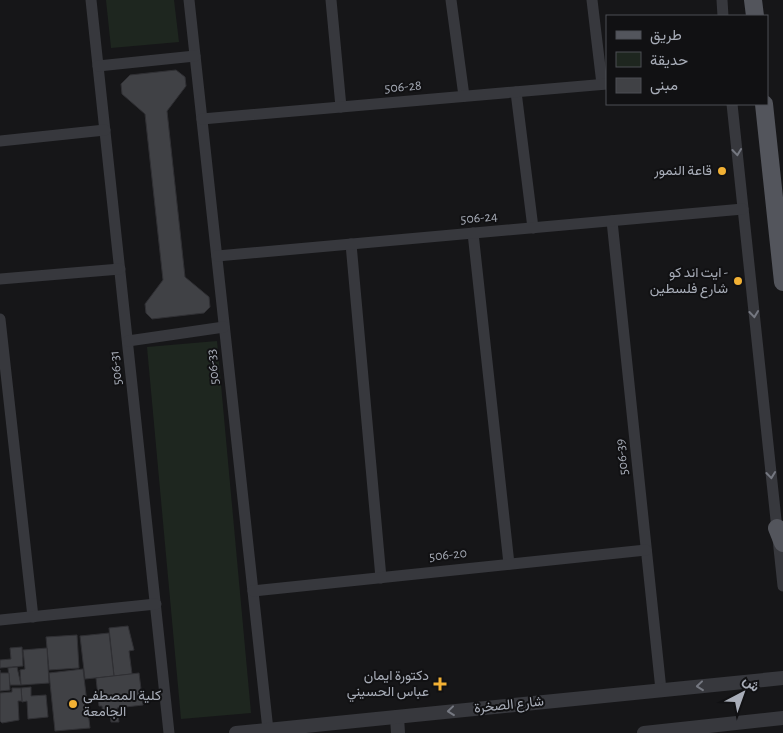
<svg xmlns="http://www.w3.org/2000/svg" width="783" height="733" viewBox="0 0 783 733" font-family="'Alegreya Sans',Vazirmatn,sans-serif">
	<rect width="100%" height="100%" fill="#161618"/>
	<g fill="#1e261f">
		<path d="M106 0H174L179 42 111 48Z"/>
		<path d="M217 341 251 713 181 719 147 347Z"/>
	</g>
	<g fill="#404145" stroke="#303034">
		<path d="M176 70 185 77 186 86 167 111 185 277 209 297 210 307 204 313 152 319 146 313 145 304 163 280 145 114 122 94 121 84 130 75Z"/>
		<path d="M128 626 134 650 129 651 132 674 114 676 109 628Z"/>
		<path d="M109 633 114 676 85 679 80 636Z"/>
		<path d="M77 635 79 668 49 670 46 637Z"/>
		<path d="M22 647 23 666 0 668V660L11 659 10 648Z"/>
		<path d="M47 648 49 683 21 685 20 670 25 669 23 650Z"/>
		<path d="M17 667 21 685H10L8 668Z"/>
		<path d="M83 669 90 728 55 731 49 673Z"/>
		<path d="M0 670V673H9L10 690 0 691Z"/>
		<path d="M139 673 143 705 117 708 119 722H111L110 714 103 715 102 706H99L96 678Z"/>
		<path d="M31 687V696L46 695 48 717 28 719 27 701 22 702 21 688Z"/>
		<path d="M12 688H21L22 701H18L19 720 2 723 0 721V693L12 692Z"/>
	</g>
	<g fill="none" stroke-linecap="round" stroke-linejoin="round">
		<g stroke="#37383d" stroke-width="11">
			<path d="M91 0 169 733"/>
			<path d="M189 0 268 730"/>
			<path d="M331 0 341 107"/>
			<path d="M451 0 464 96"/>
			<path d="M592 0 602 84"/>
			<path d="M722 0 723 16"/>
			<path d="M98 66 195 56"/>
			<path d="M516 92 533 228"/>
			<path d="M732 104 783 586"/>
			<path d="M202 119 607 84"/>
			<path d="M0 141 105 130"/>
			<path d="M612 221 661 690"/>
			<path d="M473 233 509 564"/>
			<path d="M351 244 381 578"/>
			<path d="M217 256 743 209"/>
			<path d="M0 279 120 269"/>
			<path d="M0 319 33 617"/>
			<path d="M128 341 224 327"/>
			<path d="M253 591 646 550"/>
			<path d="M0 620 156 604"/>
		</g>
		<g stroke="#37383d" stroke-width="14">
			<path d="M397 717 398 733"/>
			<path d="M236 733 783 678"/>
			<path d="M644 733 783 718"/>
		</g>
		<g stroke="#53555c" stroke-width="18">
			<path d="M753 0 755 16"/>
			<path d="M764 104 783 282"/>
			<path d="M777 528 783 543"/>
		</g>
	</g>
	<defs><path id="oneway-chevron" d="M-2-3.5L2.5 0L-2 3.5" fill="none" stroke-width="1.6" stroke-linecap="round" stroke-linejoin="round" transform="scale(1.25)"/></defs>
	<g stroke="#757881">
		<use href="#oneway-chevron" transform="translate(737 152) rotate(84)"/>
		<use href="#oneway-chevron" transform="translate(754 314) rotate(84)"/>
		<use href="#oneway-chevron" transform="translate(771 475) rotate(84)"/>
		<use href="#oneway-chevron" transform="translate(700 686) rotate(174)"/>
		<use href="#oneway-chevron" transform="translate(451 711) rotate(174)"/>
	</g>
	<g fill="#f2b134" stroke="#111113" stroke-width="2">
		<circle cx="722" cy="171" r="5"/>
		<circle cx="738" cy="281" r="5"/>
		<path d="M437.5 676.5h5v5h5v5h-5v5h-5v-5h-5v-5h5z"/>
		<circle cx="73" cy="704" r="5"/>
	</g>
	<g text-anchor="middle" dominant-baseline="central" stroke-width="4" stroke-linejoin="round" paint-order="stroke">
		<g font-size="14" fill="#a8adb8" stroke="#111113">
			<text transform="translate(403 87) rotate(-5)">506-28</text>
			<text transform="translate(479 218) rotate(-5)">506-24</text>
			<text transform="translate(213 367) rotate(-96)">506-33</text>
			<text transform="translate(116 368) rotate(-96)">506-31</text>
			<text transform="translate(622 457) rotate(-96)">506-39</text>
			<text transform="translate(448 555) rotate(-6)">506-20</text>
			<text transform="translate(509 705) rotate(-6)">شارع الصخرة</text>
		</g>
		<g font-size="14" fill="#a8adb8" stroke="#111113" text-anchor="end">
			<text x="712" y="171">قاعة النمور</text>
			<text x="728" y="273">ايت اند كو -<tspan x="728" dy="16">شارع فلسطين</tspan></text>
			<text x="429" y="676">دكتورة ايمان<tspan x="429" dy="16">عباس الحسيني</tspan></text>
			<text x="83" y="696" text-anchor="start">كلية المصطفى<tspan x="83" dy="16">الجامعة</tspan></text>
		</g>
	</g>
	<rect x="606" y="15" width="162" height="90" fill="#111113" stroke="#4d4f55"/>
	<rect x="616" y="31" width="25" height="8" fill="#53555c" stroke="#4d4f55"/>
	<text x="650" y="40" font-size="15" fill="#a8adb8">طريق</text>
	<rect x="616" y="52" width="25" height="15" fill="#1e261f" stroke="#4d4f55"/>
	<text x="650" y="65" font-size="15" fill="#a8adb8">حديقة</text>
	<rect x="616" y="78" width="25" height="15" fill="#404145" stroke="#4d4f55"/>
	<text x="650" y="90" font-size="15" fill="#a8adb8">مبنى</text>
	<g transform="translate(743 693) rotate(41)" stroke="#111113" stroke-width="4" paint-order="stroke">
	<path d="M0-4L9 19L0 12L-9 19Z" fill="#a8adb8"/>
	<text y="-8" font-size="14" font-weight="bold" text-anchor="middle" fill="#a8adb8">ش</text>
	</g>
</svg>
